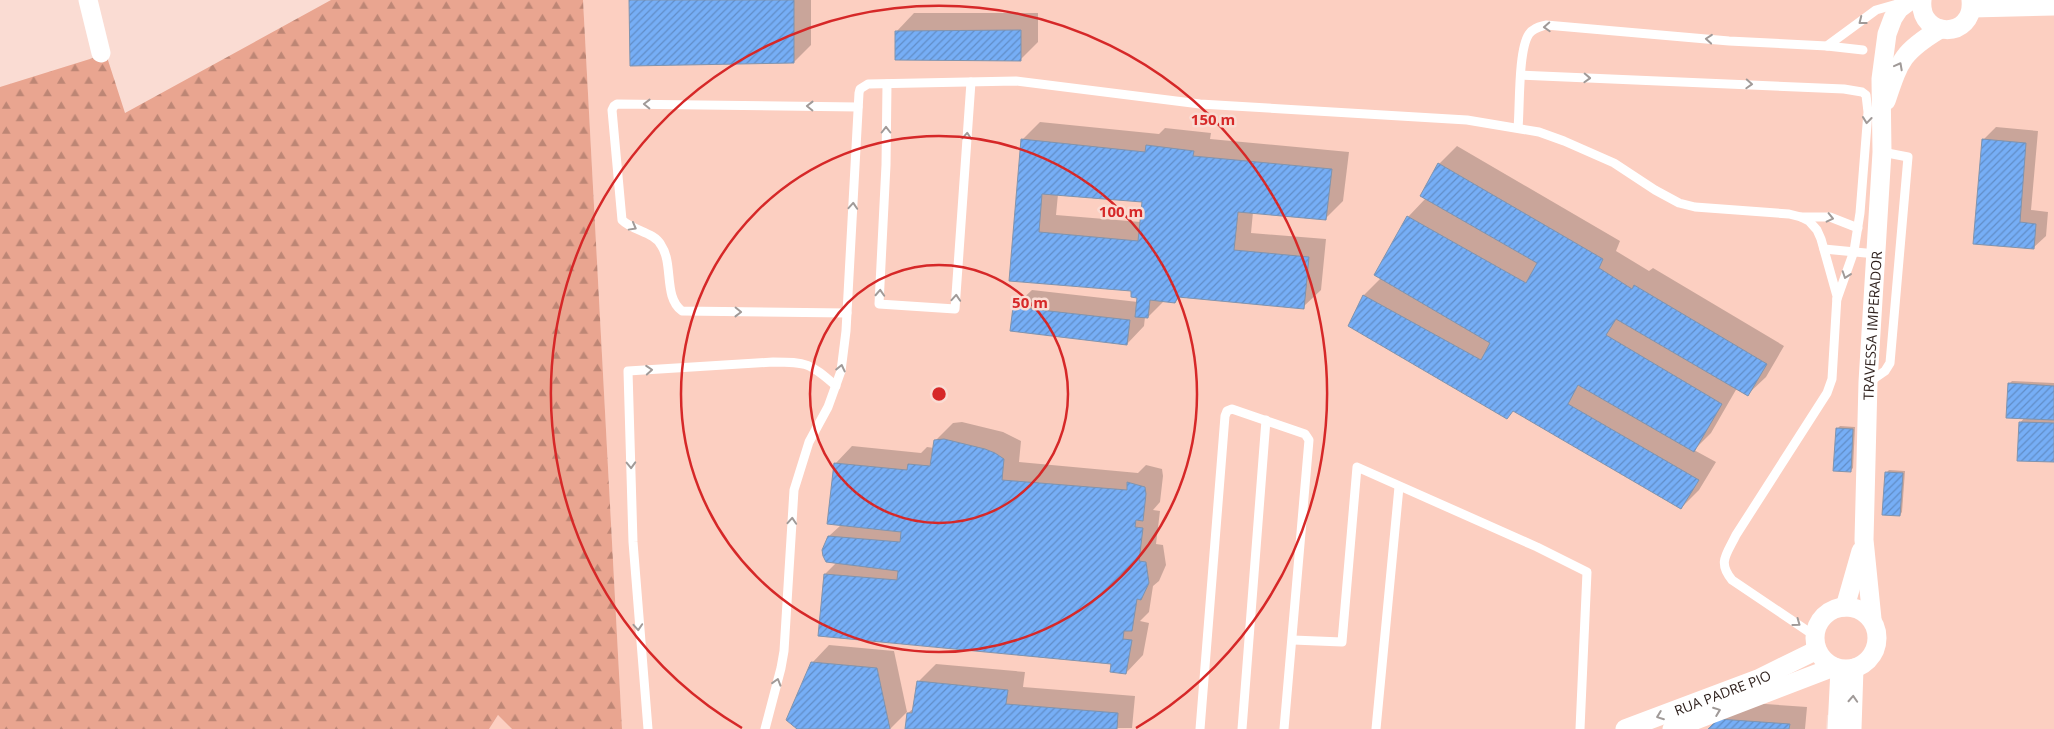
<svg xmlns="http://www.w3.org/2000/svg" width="2054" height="729" viewBox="0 0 2054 729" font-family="'Open Sans',sans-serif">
	<defs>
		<pattern id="forest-firs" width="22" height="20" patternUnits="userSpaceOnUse" patternTransform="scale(1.25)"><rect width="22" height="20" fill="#e9a590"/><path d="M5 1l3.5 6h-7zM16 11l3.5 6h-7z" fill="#bd8675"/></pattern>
		<pattern id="building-hatch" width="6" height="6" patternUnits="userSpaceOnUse" patternTransform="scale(1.25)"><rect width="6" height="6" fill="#76aef6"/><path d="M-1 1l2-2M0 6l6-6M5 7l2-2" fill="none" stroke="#618dc6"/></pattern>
	</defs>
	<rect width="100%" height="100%" fill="#fadcd3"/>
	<g fill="#fccfc1">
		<path d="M583 0H2054V729H1858L1859 718 1827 715 1826 729H622Z"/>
		<path d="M498 715 512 729H489Z"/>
	</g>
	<path fill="url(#forest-firs)" d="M331 0H583L622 729H512L498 715 489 729H0V87L106 54 125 113Z"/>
	<g fill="#0003" fill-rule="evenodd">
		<path d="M630 0H811V45L794 62Z"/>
		<path d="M914 13H1038V42L1021 59 897 31Z"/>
		<path d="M1040 122 1159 134 1165 128 1211 133 1210 139 1349 152 1343 201 1326 218 1253 212 1251 233 1326 239 1321 290 1303 307 1181 296 1175 302 1165 300 1148 317H1145L1144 326 1127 344 1012 330 1014 307 1032 290 1138 302V297L1132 290 1010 280 1022 140ZM1058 194 1143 201 1141 222 1056 215Z"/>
		<path d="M1996 127 2038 131 2031 210 2048 212 2046 236 2033 248 1975 243 1983 140Z"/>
		<path d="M1457 146 1620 241 1616 251 1649 271 1653 268 1784 346 1766 377 1748 394 1737 388 1711 433 1694 450 1716 462 1699 490 1681 508 1514 410 1349 325 1364 295 1381 278 1408 217 1426 198 1439 164Z"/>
		<path d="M2012 381 2054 383V461L2020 423 2025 417 2009 384Z"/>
		<path d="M962 422 1003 432 1021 441 1019 462 1138 473 1146 465 1162 469 1163 476 1160 502 1153 510 1160 511 1156 544 1163 545 1166 565 1159 581 1153 586 1149 612 1140 621 1149 623 1143 655 1126 673 1112 663 825 574 837 562 829 536 841 525 835 464 852 446 921 453 927 447 934 448 935 441 953 423Z"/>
		<path d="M1840 426 1855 427 1853 468 1850 471 1837 429Z"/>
		<path d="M1889 470 1905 471 1902 512 1900 515 1886 473Z"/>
		<path d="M829 645 894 651 907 712 890 729H798L812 663Z"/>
		<path d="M936 664 1025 672 1023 687 1135 696 1132 728 906 729 908 713 915 707 918 682Z"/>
		<path d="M1737 702 1807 707 1805 729H1708Z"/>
	</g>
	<g fill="url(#building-hatch)" stroke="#8094ae" fill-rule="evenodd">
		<path d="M629 0H794V63L630 66Z"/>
		<path d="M1021 30V61L895 60V31Z"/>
		<path d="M1021 139 1145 152 1146 145 1194 151 1193 156 1332 169 1326 220 1238 212 1234 250 1309 257 1304 309 1178 297 1175 303 1150 300 1148 318 1135 317 1137 298 1131 297V291L1009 281ZM1042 194 1142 202 1138 241 1039 232Z"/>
		<path d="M1982 139 2026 143 2020 222 2036 224 2034 249 1973 244Z"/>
		<path d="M1438 163 1603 259 1599 268 1632 289 1634 285 1767 364 1748 396 1616 319 1606 335 1722 404 1694 452 1578 385 1568 404 1699 480 1681 509 1513 411 1507 419 1348 326 1363 295 1481 360 1490 343 1374 275 1407 216 1526 283 1537 263 1420 196Z"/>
		<path d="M1013 307 1130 320 1127 345 1010 331Z"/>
		<path d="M2008 383 2054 386V420L2006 418Z"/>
		<path d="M2019 422 2054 423V462L2017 461Z"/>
		<path d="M1836 428 1853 429 1851 472 1833 471Z"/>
		<path d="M944 439 985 449 995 453 1004 459 1002 480 1127 490V482L1145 487 1146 494 1143 521 1136 520 1135 527 1143 528 1139 561 1146 562 1149 583 1141 600 1137 599 1132 631H1124L1123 639 1132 640 1126 674 1110 672 1111 664 818 636 824 574 897 580 898 571 826 562 823 556 822 550 828 536 900 542 901 532 827 524 834 463 907 470 908 464 930 466 934 440Z"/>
		<path d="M1885 472 1903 473 1900 516 1882 515Z"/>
		<path d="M811 662 877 668 890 729H797L786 720Z"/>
		<path d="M917 681 1008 690 1006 704 1118 713 1117 729H905L907 713H912Z"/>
		<path d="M1718 719 1790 724 1789 729H1708Z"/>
	</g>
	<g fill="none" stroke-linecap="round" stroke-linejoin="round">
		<g stroke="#fff" stroke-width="9">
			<path d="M1827 46 1863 50"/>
			<path d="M1521 75 1844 89 1862 92 1866 95 1868 112 1860 213 1854 251 1837 299"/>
			<path d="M887 84 886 165 879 304 955 309 971 82"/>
			<path d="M1518 128C1520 107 1518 50 1529 34 1533 28 1539 27 1546 25L1729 41 1827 46 1876 10 1901 3"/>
			<path d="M1801 217H1830L1858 228"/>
			<path d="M1824 249 1876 254"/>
			<path d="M847 313 682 311C663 297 674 264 661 245 654 232 633 231 622 220L612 110 614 106 617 104 858 107"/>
			<path d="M1869 382 1885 371 1890 363 1908 157 1882 152"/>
			<path d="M1293 640 1342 642 1357 467 1537 547 1587 572 1580 729"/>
			<path d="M648 729 633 542 628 371 773 362C807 362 810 363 836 386"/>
			<path d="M765 729 781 668 784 651 794 490 809 442 828 407 841 371 846 331 859 93 860 89 868 84 1016 81 1200 104 1467 120 1539 132 1564 141 1614 163 1655 190 1679 203 1695 207 1789 214 1801 217 1809 221 1817 230 1821 239 1837 296 1832 379 1827 393 1736 535C1727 554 1717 562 1732 580L1815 636"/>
			<path d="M1200 729 1225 416 1227 411 1232 409 1305 434 1309 440 1284 729"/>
			<path d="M1242 729 1266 420"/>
			<path d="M1376 729 1399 487"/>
		</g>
		<g stroke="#fff" stroke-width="19">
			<path d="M88 0 101 53"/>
			<path d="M1922 0C1918 39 1975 40 1971 0"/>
			<path d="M1972 8 2054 6"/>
			<path d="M1886 101C1900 60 1902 52 1940 29"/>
			<circle cx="1846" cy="638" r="31"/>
			<path d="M1845 607 1861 551"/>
			<path id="s1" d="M1872 619 1864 540 1868 382 1882 152 1881 79 1887 34 1893 18 1899 9 1911 0"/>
			<path id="s2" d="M1625 729 1758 679 1817 650"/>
			<path d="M1672 729 1834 667"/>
			<path d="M1837 729 1840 669"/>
			<path d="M1852 729 1854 668"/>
		</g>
	</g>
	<defs><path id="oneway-chevron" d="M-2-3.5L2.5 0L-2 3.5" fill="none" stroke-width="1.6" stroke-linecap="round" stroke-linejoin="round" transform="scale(1.25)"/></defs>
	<g stroke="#a09a98">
		<use href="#oneway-chevron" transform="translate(1862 21) rotate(142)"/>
		<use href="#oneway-chevron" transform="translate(1547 27) rotate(177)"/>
		<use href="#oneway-chevron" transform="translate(1709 39) rotate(-175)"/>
		<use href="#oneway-chevron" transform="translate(1899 66) rotate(-62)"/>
		<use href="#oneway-chevron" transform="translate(1587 78) rotate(2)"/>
		<use href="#oneway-chevron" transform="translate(1749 84) rotate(3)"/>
		<use href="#oneway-chevron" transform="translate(647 104) rotate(-179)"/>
		<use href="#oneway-chevron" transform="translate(810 106) rotate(-179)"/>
		<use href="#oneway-chevron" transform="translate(1867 120) rotate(96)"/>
		<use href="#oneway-chevron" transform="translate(886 130) rotate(-90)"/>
		<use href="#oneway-chevron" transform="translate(967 136) rotate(-86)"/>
		<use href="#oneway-chevron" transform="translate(853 206) rotate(-86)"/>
		<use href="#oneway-chevron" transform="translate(1830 218) rotate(13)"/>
		<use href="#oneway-chevron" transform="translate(633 227) rotate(29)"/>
		<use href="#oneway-chevron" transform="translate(1846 275) rotate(109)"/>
		<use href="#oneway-chevron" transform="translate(880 293) rotate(-87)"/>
		<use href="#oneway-chevron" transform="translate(956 298) rotate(-86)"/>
		<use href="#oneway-chevron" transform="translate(738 312) rotate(1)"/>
		<use href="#oneway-chevron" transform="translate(841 368) rotate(-77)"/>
		<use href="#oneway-chevron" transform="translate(649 370) rotate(-4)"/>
		<use href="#oneway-chevron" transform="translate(631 465) rotate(88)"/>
		<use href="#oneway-chevron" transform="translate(792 521) rotate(-86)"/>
		<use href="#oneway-chevron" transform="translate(1797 623) rotate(36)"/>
		<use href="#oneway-chevron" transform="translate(638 627) rotate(86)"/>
		<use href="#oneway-chevron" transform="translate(777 682) rotate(-73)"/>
		<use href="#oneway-chevron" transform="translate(1853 699) rotate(-87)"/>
		<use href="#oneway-chevron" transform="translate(1717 711) rotate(-21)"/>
		<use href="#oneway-chevron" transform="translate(1660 716) rotate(159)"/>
	</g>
	<g fill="none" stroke="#d62828" stroke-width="2.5">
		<circle cx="939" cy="394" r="129"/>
		<circle cx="939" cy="394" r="258"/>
		<path d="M742 728A388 388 0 1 1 1136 728"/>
	</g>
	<g text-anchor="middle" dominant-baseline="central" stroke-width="5" stroke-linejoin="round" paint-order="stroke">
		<g font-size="14" fill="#2c1e1a" stroke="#fadcd3">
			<text stroke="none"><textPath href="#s1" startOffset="294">TRAVESSA IMPERADOR</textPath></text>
			<text stroke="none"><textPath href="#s2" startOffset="104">RUA PADRE PIO</textPath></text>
		</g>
	</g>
	<circle cx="939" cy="394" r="8" fill="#d62828" stroke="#fadcd3" stroke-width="2.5"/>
	<g font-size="15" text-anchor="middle" font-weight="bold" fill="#d62828" stroke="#fadcd3" stroke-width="5" stroke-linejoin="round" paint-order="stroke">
		<text x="1213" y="125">150 m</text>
		<text x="1121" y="217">100 m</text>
		<text x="1030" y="308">50 m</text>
	</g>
</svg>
